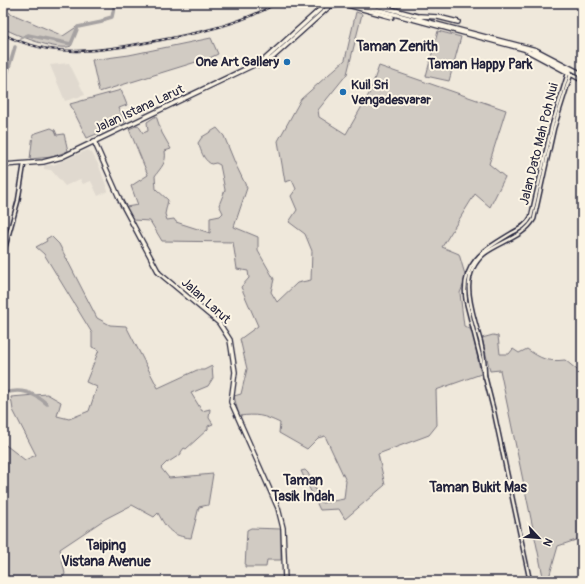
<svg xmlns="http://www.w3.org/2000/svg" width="585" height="584" viewBox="0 0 585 584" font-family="Pangolin,sans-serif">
	<rect width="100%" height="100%" fill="#efe8db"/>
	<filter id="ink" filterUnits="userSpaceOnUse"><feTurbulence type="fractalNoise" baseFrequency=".025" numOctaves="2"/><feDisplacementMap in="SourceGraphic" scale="8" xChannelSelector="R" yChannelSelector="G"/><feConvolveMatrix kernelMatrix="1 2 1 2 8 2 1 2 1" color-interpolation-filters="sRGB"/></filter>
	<g filter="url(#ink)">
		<g fill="#e0d9cf">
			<path d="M69 63 85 95 65 101 50 65Z"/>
			<path d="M88 150 92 153 99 166 108 191 98 196 91 181 83 184 80 179 65 186 51 170 44 169V165H53Z"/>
		</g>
		<g fill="#d1cbc3" stroke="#7a767f">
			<path d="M3 10 63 36 78 26 71 46C58 52 16 35 3 28Z"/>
			<path d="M356 12 362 14 347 74 318 110 319 117 346 134 369 94 379 66 506 110 489 164 505 177 490 207 475 194 442 247 459 254 466 278 460 293 464 326 472 330 481 374 436 390 437 425 429 435 378 454 385 485 345 519 339 509 320 510 301 471 305 470 308 473 322 503 344 499 346 481 325 436 318 438 307 449 279 433 280 423C263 415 257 414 239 416L234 396 241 394 247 369 240 339 258 326 241 287 249 278 248 271 237 269 233 242 162 241 150 221 133 220 126 207 138 205 131 186 148 175 129 129 138 125 143 133 148 131 147 122 156 116 162 133 171 149 165 151C167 163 161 167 155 176L156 189 168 200 165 214 167 220 174 219 176 222 210 233V218L220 216 223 213 219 205 225 190 220 165 216 163 211 164C202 158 202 152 198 143L202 137 217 128 224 136 235 163 247 188 234 227 258 237V251L274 279 271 292 277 302 297 283 311 280 312 251 305 234 289 222 297 210 291 196 296 189 292 180 285 182 278 141 301 99 345 60Z"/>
			<path d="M438 31 461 37 449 81 426 76Z"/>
			<path d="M211 38 218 54 199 63 196 62 99 92 92 60 129 55Z"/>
			<path d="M121 90 127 105 119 108 125 122 87 138 70 104Z"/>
			<path d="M51 128 55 130 57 135 64 134 68 151 52 157 30 159 33 134Z"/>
			<path d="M51 236 59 244 97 318 110 325 126 326 158 388 197 370H204L212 366 213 378 208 386 191 393 202 411 210 409 209 418 213 424 208 426V429L186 449 184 448 181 452V454L167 463V462L161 468 169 478 213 474 208 505 199 507 191 538C172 536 167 530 158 513L154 517 132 505 105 519 60 549 65 574 60 581H14L3 578V443L25 460 36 455 13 410 11 397 47 394 61 402 57 416 69 419 89 411 97 387 86 382 99 350 92 347V333L44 254 36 247 47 241 46 239Z"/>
			<path d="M493 335 498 336 500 354H509L513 349 519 353 527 349C541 359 548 362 565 360L582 374V538L558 546 548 581H544L500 370 490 371 482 338Z"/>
			<path d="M251 528 281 529V560H267L266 567H245L247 530Z"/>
		</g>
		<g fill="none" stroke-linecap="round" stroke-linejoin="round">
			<g stroke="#a6a2a2" stroke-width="3.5">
				<path d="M21 38 28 35 71 44 78 27 102 22 105 19 112 17 115 3"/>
				<path d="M7 74 15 47"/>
				<path d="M3 102 4 78"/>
				<path d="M3 394C19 387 35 393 47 404"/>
			</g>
			<defs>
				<g id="minor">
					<path d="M3 255 18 201 24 164"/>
					<path d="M485 378C485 362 482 344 477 329 470 303 460 275 484 254 499 242 524 237 534 219L554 128 571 74"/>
					<path d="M530 581 494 412 466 301C460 263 484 250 512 233 520 229 527 225 531 217L552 125 568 73"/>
				</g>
				<g id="major">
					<path d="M353 3 524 49 582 80"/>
					<path d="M368 3 421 17"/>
					<path d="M344 4 392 17"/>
					<path d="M420 16 438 17 458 22"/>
					<path d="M417 19 536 50 582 74"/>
					<path d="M533 51 570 71"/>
					<path d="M259 65 272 58 330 6 346 4"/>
					<path d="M94 141 121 202 159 273 219 323 230 340 235 372 231 402 278 508 283 528 285 581"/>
					<path d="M3 165 43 162 62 157 264 60 327 3"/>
				</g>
			</defs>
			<use href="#minor" stroke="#22223b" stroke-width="5.5"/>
			<use href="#major" stroke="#22223b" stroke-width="6"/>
			<use href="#minor" stroke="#fcf5e5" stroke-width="2.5"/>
			<use href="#major" stroke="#fcf5e5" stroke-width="3.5"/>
			<defs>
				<path id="rail" d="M3 34C55 61 106 50 161 40 202 32 241 24 277 3"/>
			</defs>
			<use href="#rail" stroke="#22223b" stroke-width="2.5"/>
			<use href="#rail" stroke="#fcf5e5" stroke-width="1" stroke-dasharray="3" stroke-linecap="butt"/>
		</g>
	</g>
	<g fill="#1f6fb2" stroke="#fcf5e5" stroke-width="1.5">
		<circle cx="287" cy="62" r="4"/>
		<circle cx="343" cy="92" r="4"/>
	</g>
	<g text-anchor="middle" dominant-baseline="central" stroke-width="4" stroke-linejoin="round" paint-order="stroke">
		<g font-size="13" font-weight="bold" fill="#22223b" stroke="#fcf5e5" text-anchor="end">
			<text x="279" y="62">One Art Gallery</text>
			<text x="351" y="85" text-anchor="start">Kuil Sri<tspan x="351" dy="15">Vengadesvarar</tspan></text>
		</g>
		<g font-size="13" fill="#22223b" stroke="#fcf5e5">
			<text transform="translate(139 109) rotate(-25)">Jalan Istana Larut</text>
			<text transform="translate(539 144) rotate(-76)">Jalan Dato Mah Poh Nui</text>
			<text transform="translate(206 301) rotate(42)">Jalan Larut</text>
		</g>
		<g font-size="14" font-weight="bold" fill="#22223b" stroke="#fcf5e5">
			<text x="397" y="46">Taman Zenith</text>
			<text x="480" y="64">Taman Happy Park</text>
			<text x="303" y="480">Taman<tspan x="303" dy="16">Tasik Indah</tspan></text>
			<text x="478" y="487">Taman Bukit Mas</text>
			<text x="106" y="545">Taiping<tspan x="106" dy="16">Vistana Avenue</tspan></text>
		</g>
	</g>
	<rect width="585" height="584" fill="none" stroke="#fcf5e5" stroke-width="16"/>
	<rect x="8" y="8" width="569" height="568" fill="none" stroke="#22223b" stroke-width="1.5" filter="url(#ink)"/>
	<g transform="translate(539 538) rotate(116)" stroke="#fcf5e5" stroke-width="3" paint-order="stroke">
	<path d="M0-3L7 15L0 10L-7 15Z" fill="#22223b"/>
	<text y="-6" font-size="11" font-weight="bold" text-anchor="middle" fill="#22223b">N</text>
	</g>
</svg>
